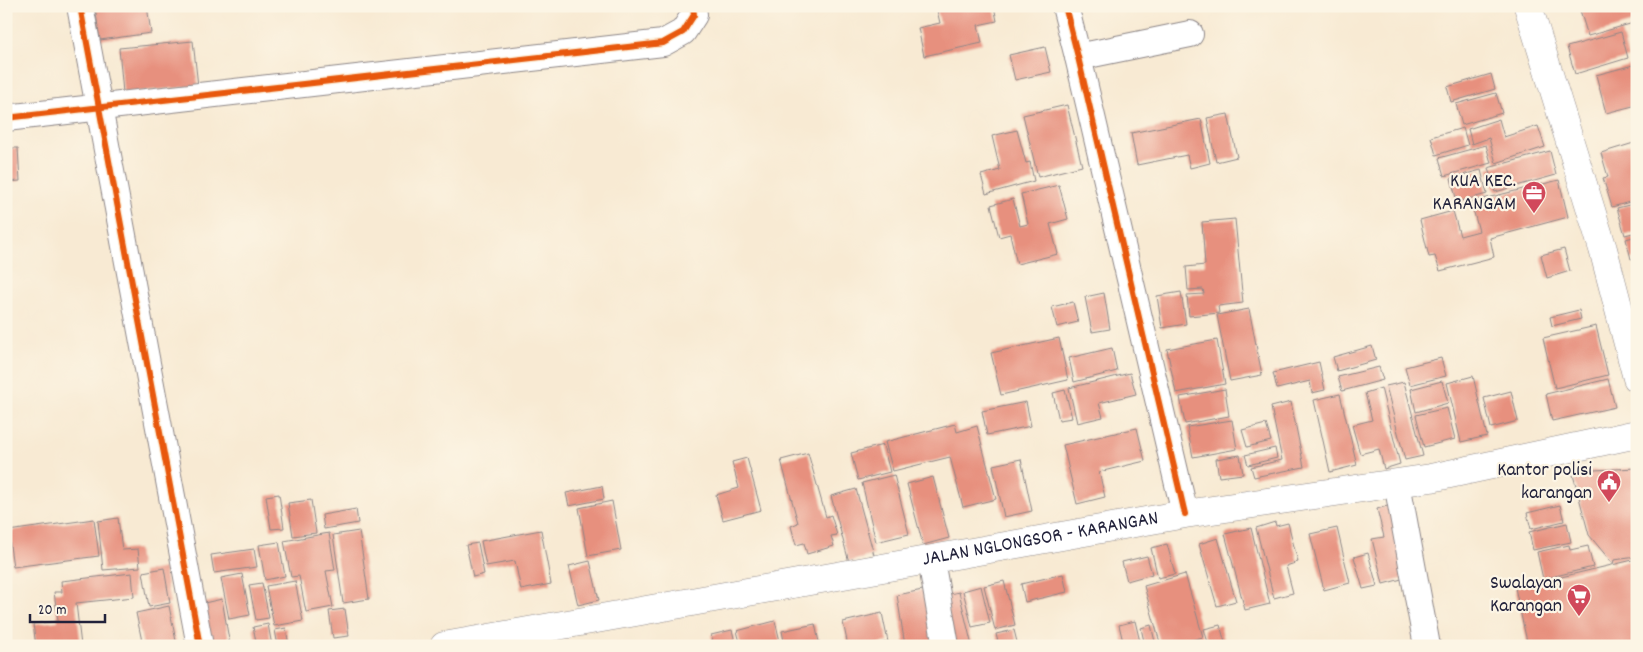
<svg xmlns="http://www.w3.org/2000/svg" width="1643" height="652" viewBox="0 0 1643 652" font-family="Dekko,sans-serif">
	<rect width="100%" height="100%" fill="#fcf5e5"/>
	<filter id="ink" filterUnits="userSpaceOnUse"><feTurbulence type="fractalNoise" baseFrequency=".02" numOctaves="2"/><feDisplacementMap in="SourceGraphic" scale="10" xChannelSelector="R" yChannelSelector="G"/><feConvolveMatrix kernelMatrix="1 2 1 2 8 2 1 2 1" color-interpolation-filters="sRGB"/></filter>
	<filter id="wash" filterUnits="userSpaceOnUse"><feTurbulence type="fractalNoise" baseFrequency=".0096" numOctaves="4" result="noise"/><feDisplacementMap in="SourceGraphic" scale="20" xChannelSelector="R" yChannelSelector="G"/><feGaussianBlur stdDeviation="1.12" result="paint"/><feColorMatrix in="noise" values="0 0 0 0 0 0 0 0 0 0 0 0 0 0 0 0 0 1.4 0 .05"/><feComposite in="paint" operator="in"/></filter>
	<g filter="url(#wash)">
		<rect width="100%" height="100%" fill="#f8ead3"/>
		<g id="blocks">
			<g fill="#e7907e">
				<path d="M100 6H147L151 33 100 40 95 7Z"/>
				<path d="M936 6H994L997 21 978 25 982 43 924 56 918 28 940 23Z"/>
				<path d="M1583 6H1632L1637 22 1588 36 1579 7Z"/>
				<path d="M1621 32 1628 58 1575 74 1567 47Z"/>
				<path d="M193 41 198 86 123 93 119 48Z"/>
				<path d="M1045 47 1051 72 1015 80 1009 55Z"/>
				<path d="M1637 64V105L1606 113 1596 75Z"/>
				<path d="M1491 74 1495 89 1451 102 1447 87Z"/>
				<path d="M1496 93 1502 113 1462 125 1456 104Z"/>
				<path d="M1067 105 1082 166 1038 177 1023 115Z"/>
				<path d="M1228 114 1237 157 1216 162 1207 118Z"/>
				<path d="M1201 119 1210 163 1190 168 1187 155 1137 165 1131 133Z"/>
				<path d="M1499 119 1504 137 1538 126 1545 147 1496 163 1489 138 1472 144 1468 129Z"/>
				<path d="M1463 128 1468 145 1436 155 1431 137Z"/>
				<path d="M1017 130 1026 163 1030 162 1034 181 986 194 981 175 1000 170 992 136Z"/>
				<path d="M1637 142V200L1612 207 1603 178 1608 177 1601 153Z"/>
				<path d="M1486 145 1491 163 1444 176 1439 158Z"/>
				<path d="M6 148H18L20 181 6 182Z"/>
				<path d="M1550 151 1556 175 1495 192 1488 168Z"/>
				<path d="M1481 170 1487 194 1457 202 1451 178Z"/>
				<path d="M1559 180 1568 217 1490 238 1494 257 1440 271 1435 256 1429 257 1420 220 1453 211 1460 236 1479 231 1471 202Z"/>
				<path d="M1059 185 1068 219 1050 224 1058 254 1017 264 1010 234 999 237 991 205 1013 199 1020 226 1028 224 1021 194Z"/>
				<path d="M1637 203V232L1625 235 1617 208Z"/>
				<path d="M1235 219 1243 303 1218 306 1219 313 1189 316 1187 295 1204 294 1203 289 1188 290 1186 267 1205 265 1202 222Z"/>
				<path d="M1637 236V258L1631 259 1626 239Z"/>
				<path d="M1564 249 1570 271 1547 278 1541 255Z"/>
				<path d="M1181 292 1186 324 1162 328 1157 296Z"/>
				<path d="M1104 293 1110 329 1092 332 1085 297Z"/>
				<path d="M1073 302 1078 322 1057 327 1052 307Z"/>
				<path d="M1249 309 1262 375 1230 381 1217 315Z"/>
				<path d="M1579 310 1581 319 1552 326 1550 317Z"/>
				<path d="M1596 326 1608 375 1555 388 1543 338Z"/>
				<path d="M1059 338 1068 380 1001 395 991 353Z"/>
				<path d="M1217 340 1225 384 1176 393 1167 349Z"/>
				<path d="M1372 346 1376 360 1337 371 1333 357Z"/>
				<path d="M1112 348 1117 371 1074 382 1069 358Z"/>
				<path d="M1441 358 1446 376 1410 385 1405 367Z"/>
				<path d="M1319 362 1325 390 1312 393 1310 381 1277 389 1273 373Z"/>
				<path d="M1379 367 1383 380 1342 391 1338 377Z"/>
				<path d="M1130 373 1136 394 1099 403 1103 417 1077 423 1069 388Z"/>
				<path d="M1473 376 1487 436 1461 442 1447 383Z"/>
				<path d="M1608 379 1615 407 1552 421 1546 394Z"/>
				<path d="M1442 381 1448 403 1416 412 1411 389Z"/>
				<path d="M1404 382 1423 456 1405 460 1386 386Z"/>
				<path d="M1381 388 1400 464 1384 469 1379 449 1360 454 1352 425 1372 420 1365 393Z"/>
				<path d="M1225 389 1229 416 1185 424 1180 397Z"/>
				<path d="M1065 390 1072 418 1059 420 1053 393Z"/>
				<path d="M1511 391 1518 421 1491 428 1484 398Z"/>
				<path d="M1340 394 1357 465 1330 472 1314 400Z"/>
				<path d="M1026 402 1031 426 987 435 982 411Z"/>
				<path d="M1291 402 1304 467 1254 477 1251 467 1282 460 1271 407Z"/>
				<path d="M1447 408 1455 439 1424 447 1416 415Z"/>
				<path d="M1232 420 1237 449 1193 457 1187 427Z"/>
				<path d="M955 424 957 432 977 426 996 499 963 507 950 457 893 471 885 442Z"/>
				<path d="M1266 424 1271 441 1247 447 1242 430Z"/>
				<path d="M1137 428 1145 461 1099 472 1105 497 1077 504 1063 445Z"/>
				<path d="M883 445 890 472 858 480 851 453Z"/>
				<path d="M1275 448 1277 458 1248 465 1245 455Z"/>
				<path d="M808 453 826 517 831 515 837 535 831 536 834 546 807 554 804 543 796 545 791 526 798 523 781 460Z"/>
				<path d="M1240 455 1243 474 1219 477 1216 459Z"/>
				<path d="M747 458 761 510 723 520 716 495 739 488 732 462Z"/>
				<path d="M1021 459 1032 511 1004 517 993 465Z"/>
				<path d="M1637 468V557L1614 560 1613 564 1589 535 1572 471Z"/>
				<path d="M894 475 909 534 876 542 862 483Z"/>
				<path d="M933 477 949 538 923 545 907 484Z"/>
				<path d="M602 486 604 499 569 506 566 493Z"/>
				<path d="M856 489 874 555 849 562 831 496Z"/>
				<path d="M279 494 284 528 271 529 266 496Z"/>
				<path d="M311 500 316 533 293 536 288 503Z"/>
				<path d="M612 501 621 550 588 556 579 508Z"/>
				<path d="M1394 504 1413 576 1383 584 1372 539 1384 537 1377 509Z"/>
				<path d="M1560 505 1564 521 1531 529 1527 513Z"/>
				<path d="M356 509 358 523 324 529 322 515Z"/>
				<path d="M118 518 122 550 138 549 140 567 103 570 98 521Z"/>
				<path d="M94 519 99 556 13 567 8 531Z"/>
				<path d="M1275 522 1276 526 1288 523 1298 562 1286 566 1293 593 1274 598 1256 528Z"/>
				<path d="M1567 523 1571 542 1533 550 1529 532Z"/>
				<path d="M1251 528 1270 604 1245 610 1225 534Z"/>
				<path d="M1337 528 1350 583 1324 590 1310 534Z"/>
				<path d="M541 530 551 584 521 590 515 561 486 566 481 541Z"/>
				<path d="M359 531 369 599 343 603 333 535Z"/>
				<path d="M329 533 335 570 326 571 333 607 306 612 299 576 291 577 284 541Z"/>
				<path d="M1218 538 1236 601 1217 606 1199 544Z"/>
				<path d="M279 542 285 576 265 580 259 545Z"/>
				<path d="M478 543 484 574 473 577 466 545Z"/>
				<path d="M1167 544 1175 574 1158 578 1151 548Z"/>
				<path d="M1569 545 1570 550 1588 546 1593 567 1543 579 1537 552Z"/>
				<path d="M254 549 257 567 214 573 211 555Z"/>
				<path d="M1368 553 1377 586 1363 589 1354 557Z"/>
				<path d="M1147 556 1152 574 1127 581 1122 562Z"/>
				<path d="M1637 559V646H1528L1515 588Z"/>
				<path d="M590 561 599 600 578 605 569 566Z"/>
				<path d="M164 568 170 603 149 607 143 572Z"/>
				<path d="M132 573 134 597 76 603 81 646H36L33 624 58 621 54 592H62L61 581Z"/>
				<path d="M242 574 250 615 229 619 221 578Z"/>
				<path d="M1063 574 1067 592 1025 602 1021 584Z"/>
				<path d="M1185 574 1203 637 1170 646H1161L1144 586Z"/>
				<path d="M295 581 303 621 274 626 266 586Z"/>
				<path d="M1004 581 1015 625 995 630 984 586Z"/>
				<path d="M262 583 269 618 256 620 249 585Z"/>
				<path d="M981 586 990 623 972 627 963 591Z"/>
				<path d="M928 589 938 646H905L897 595Z"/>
				<path d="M959 592 972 646H954L941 596Z"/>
				<path d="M222 599 230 646H211L204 603Z"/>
				<path d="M169 606 177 646H143L136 613Z"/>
				<path d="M345 609 349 636 333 638 329 611Z"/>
				<path d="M882 613 888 642 869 646H848L843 622Z"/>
				<path d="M775 621 781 645 741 646 737 631Z"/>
				<path d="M1135 621 1141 646H1124L1119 625Z"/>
				<path d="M268 624 272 646H257L253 627Z"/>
				<path d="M815 624 819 642 803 646H785L782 631Z"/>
				<path d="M1151 625 1156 646H1145L1141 628Z"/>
				<path d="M1220 625 1226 646H1209L1204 629Z"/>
				<path d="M286 628 289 646H278L275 630Z"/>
				<path d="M732 630 736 646H714L711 635Z"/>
				<path d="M1014 630 1018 646H999L996 634Z"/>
			</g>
		</g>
	</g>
	<g filter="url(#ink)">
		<use href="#blocks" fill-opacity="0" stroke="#8d8687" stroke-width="1"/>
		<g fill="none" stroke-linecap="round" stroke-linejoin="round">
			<defs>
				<g id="street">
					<path d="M80 6 200 646"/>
					<path d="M1065 6 1078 57 1185 514"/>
					<path d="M1078 57 1190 34"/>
					<path d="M6 118 663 43 683 32 694 15 693 6"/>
					<path d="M1397 483 1427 646"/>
					<path d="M931 560 946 646"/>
				</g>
				<g id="highway">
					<path d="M1528 6 1603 249 1637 378"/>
					<path id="s1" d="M444 646 1185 514 1431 478 1637 434"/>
				</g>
			</defs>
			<use href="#street" stroke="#8d8687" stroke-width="28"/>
			<use href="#highway" stroke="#8d8687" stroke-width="29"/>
			<use href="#street" stroke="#fff" stroke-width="26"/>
			<use href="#highway" stroke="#fff" stroke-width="28"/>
			<defs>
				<g id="cycleway">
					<path d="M80 6 200 646"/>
					<path d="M1065 6 1078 57 1185 514"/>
					<path d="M6 118 663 43 683 32 694 15 693 6"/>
				</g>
			</defs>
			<use href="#cycleway" stroke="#fcf5e5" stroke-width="9"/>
			<use href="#cycleway" stroke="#e8590c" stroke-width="6"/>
		</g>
	</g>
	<defs>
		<symbol id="office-pin" viewBox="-11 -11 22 30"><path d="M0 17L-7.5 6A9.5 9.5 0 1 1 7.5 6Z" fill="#d1495b" stroke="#fcf5e5"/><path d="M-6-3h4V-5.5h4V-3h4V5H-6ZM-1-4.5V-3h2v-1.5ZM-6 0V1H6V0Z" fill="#fff"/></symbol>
		<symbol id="civic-pin" viewBox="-11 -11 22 30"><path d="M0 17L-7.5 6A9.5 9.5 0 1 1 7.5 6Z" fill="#d1495b" stroke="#fcf5e5"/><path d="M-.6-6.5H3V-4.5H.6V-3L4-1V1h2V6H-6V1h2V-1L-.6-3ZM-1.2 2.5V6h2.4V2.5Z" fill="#fff"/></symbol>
		<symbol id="supermarket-pin" viewBox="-11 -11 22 30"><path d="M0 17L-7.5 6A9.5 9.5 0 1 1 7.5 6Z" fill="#d1495b" stroke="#fcf5e5"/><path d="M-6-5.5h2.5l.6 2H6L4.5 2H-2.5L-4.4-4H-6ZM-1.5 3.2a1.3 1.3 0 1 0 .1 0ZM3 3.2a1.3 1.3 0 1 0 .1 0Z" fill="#fff"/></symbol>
	</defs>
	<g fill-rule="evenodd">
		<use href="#office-pin" x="1520" y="179" width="28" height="38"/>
		<use href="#civic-pin" x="1595" y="468" width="28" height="38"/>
		<use href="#supermarket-pin" x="1565" y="582" width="28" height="38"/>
	</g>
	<g text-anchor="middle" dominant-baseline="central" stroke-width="4.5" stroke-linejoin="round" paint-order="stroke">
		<g font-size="20" fill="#22223b" stroke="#fcf5e5" text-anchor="end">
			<text x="1516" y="182">KUA KEC.<tspan x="1516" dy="23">KARANGAM</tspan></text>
			<text x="1592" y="471">Kantor polisi<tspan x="1592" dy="23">karangan</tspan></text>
			<text x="1562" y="584">Swalayan<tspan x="1562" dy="23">Karangan</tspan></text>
		</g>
		<g font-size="20" fill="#22223b" stroke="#fcf5e5">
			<text stroke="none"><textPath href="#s1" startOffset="606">JALAN NGLONGSOR - KARANGAN</textPath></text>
		</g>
	</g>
	<rect width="1643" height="652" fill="none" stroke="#fcf5e5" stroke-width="25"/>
	<path d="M30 614v8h75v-8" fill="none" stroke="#22223b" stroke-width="2.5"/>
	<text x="38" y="614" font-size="15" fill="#22223b" stroke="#fcf5e5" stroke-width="4" paint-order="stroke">20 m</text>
</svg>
